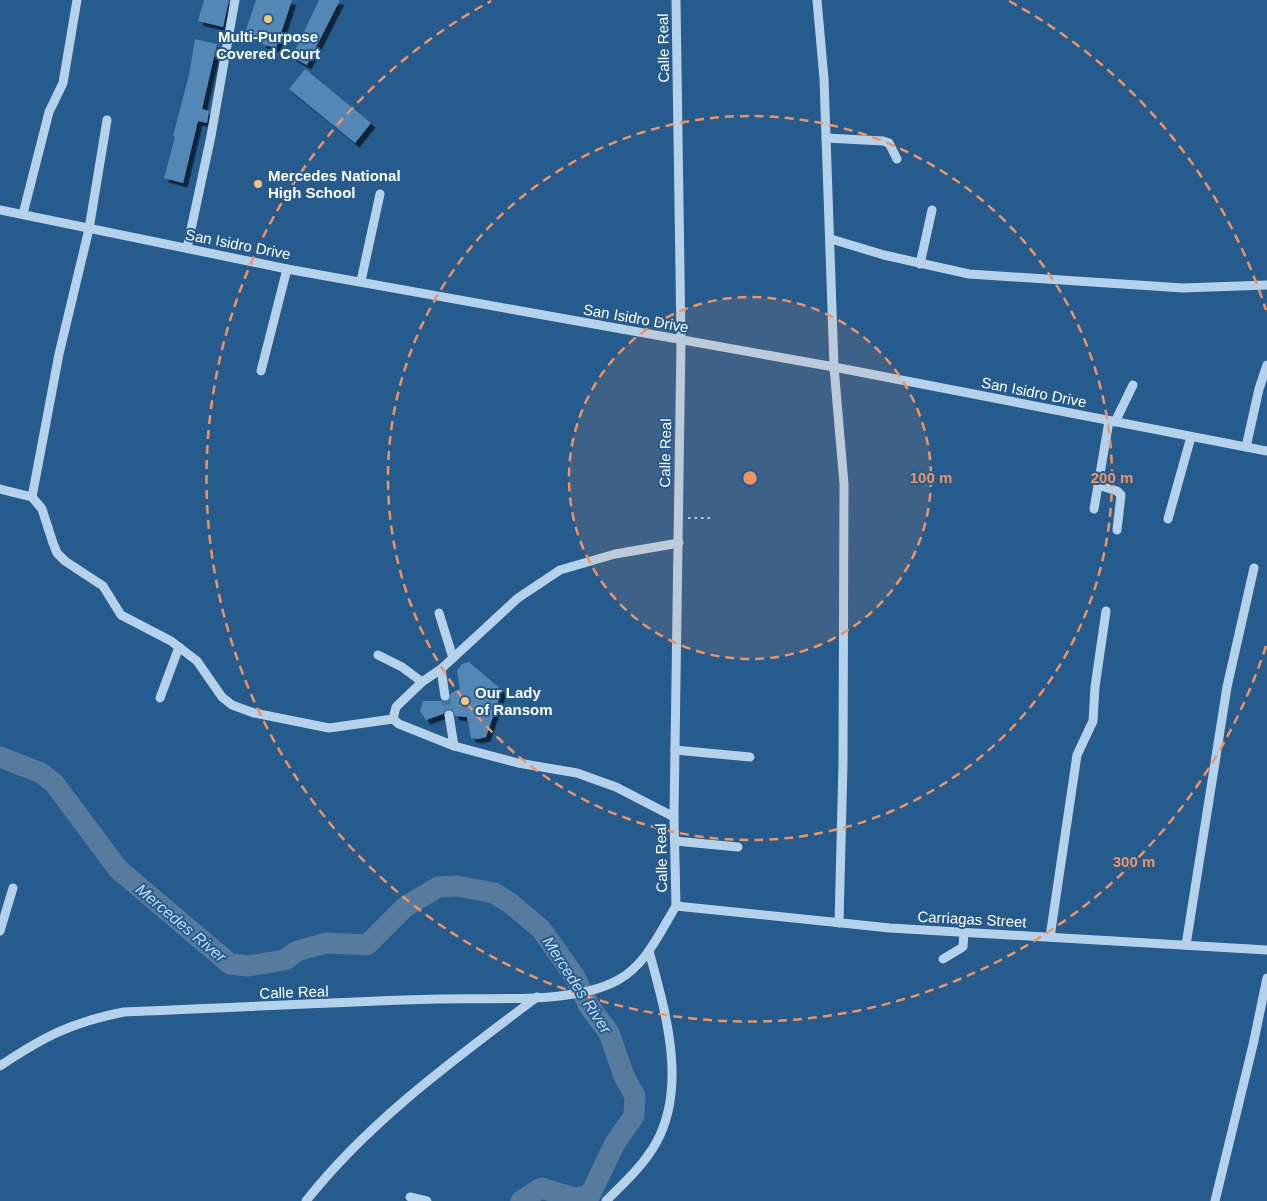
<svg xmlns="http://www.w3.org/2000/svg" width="1267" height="1201" viewBox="0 0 1267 1201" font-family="Helvetica,sans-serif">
	<defs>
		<filter id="shadow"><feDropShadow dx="4.5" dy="4.5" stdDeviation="0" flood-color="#0009"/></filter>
	</defs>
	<rect width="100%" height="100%" fill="#265b8d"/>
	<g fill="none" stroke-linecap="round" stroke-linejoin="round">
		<path stroke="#577b9d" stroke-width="21" d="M0 757 41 773 54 783 118 869 230 964 248 966 285 960 297 951 326 943 367 945 405 907 438 887 457 886 494 893 510 903 541 929 575 977 589 1006 609 1033 624 1076 635 1096 634 1116 615 1143 590 1195 575 1198 541 1188 521 1201"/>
	</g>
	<g fill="#5287b5" filter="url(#shadow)">
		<path d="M204 0H229L223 27 198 21Z"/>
		<path d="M256 0H292L276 48 262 44 263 38 245 33Z"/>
		<path d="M319 0H340L307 65 292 57Z"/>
		<path d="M195 39 217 44 202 109 209 111 207 123 198 121 183 183 164 178 175 137 173 136 189 75Z"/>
		<path d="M305 69 371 123 355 143 289 89Z"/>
		<path d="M469 662 502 690 486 737 478 739 471 738 467 717 455 716 452 709H448L443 714 426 720 420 711 423 701H449L451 693 460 689 457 671 462 664Z"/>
	</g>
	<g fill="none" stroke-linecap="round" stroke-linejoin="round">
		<path stroke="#47749e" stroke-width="9" stroke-dasharray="9 4.5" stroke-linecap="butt" d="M445 696 449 715"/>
		<path stroke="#b5d2ea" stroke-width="2" stroke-dasharray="2.5 4" stroke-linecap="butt" d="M688 518H712"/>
		<g stroke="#b5d2ea" stroke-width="9">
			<path d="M676 0 681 340 674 817 676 906"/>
			<path d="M817 0 824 79 834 367 844 484 843 764 839 923"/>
			<path d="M826 138 883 141 889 143 897 159"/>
			<path d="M0 210 287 269 834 367 1267 451"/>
			<path d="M23 214 49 112 63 83 77 0"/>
			<path d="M831 239 884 255 969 274 1183 288 1267 285"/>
			<path d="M187 248 211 136 235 0"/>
			<path d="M920 264 932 210"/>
			<path d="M361 281 380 194"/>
			<path d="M261 371 287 269"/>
			<path d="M1115 422 1133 385"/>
			<path d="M1246 447 1259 389 1267 365"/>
			<path d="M1098 485 1117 491 1121 495 1117 530"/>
			<path d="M0 489 32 497 42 509 53 543 57 553 65 561 103 586 121 615 171 641 197 661 222 697 232 705 254 713 329 728 393 719"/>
			<path d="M32 497 59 354 89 229 107 120"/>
			<path d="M1094 509 1109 421"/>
			<path d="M1168 519 1191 437"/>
			<path d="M439 613 453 658"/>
			<path d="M378 655 402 667 422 682"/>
			<path d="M441 669 445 696"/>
			<path d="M160 698 179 647"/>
			<path d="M449 715 454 746"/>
			<path d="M675 750 750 757"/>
			<path d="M674 817 616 787 577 773 518 763 454 746 399 724 393 719 396 707 422 682 441 669 518 598 560 570 615 554 679 543"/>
			<path d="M675 841 738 847"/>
			<path d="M676 906 890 928 1267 950"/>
			<path d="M0 931 13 888"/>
			<path d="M1050 937 1077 755 1093 721 1095 687 1106 611"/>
			<path d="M1186 945 1227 687 1254 568"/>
			<path d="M943 959 963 947 964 932"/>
			<path d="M0 1066C43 1037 72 1022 124 1012 229 1008 333 1002 438 999 490 997 573 1005 618 980 646 965 660 932 676 906"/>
			<path d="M410 1197 427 1201"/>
			<path d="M306 1201C370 1120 455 1059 537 997"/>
			<path d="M606 1201C624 1183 643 1166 656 1143 688 1086 665 1010 649 951"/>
			<path d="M1215 1201 1253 1045 1267 978"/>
		</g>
	</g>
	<circle cx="750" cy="478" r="181" fill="#f09361" fill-opacity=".12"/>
	<g fill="none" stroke="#f09361" stroke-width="2.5" stroke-dasharray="9 6">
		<circle cx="750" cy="478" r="181"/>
		<circle cx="750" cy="478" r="362"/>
		<path d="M1266 646A543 543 0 1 1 491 1M1009 1A543 543 0 0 1 1266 310"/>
	</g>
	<g fill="#f4c67a" stroke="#265b8d" stroke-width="2">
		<circle cx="268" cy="19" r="5"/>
		<circle cx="258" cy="184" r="5"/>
		<circle cx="465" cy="701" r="5"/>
	</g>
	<g text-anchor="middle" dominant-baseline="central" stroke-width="4" stroke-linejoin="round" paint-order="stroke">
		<g font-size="15" font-weight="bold" fill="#fff" stroke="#265b8d" text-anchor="start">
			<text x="268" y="36" text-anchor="middle">Multi-Purpose<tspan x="268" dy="17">Covered Court</tspan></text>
			<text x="268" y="175">Mercedes National<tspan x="268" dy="17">High School</tspan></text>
			<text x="475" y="692">Our Lady<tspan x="475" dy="17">of Ransom</tspan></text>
		</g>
		<g font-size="15" fill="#fff" stroke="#265b8d">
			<text transform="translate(663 48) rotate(-91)">Calle Real</text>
			<text transform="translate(238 244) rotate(11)">San Isidro Drive</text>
			<text transform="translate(636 318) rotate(10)">San Isidro Drive</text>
			<text transform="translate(1034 392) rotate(11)">San Isidro Drive</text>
			<text transform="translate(665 453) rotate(-89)">Calle Real</text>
			<text transform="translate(661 858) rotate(-91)">Calle Real</text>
			<text transform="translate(972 919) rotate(3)">Carriagas Street</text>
			<text transform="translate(294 992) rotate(-2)">Calle Real</text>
		</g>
		<g font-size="16" font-style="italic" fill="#c1dbf2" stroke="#265b8d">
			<text transform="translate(181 923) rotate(40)">Mercedes River</text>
			<text transform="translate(577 985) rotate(57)">Mercedes River</text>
		</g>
	</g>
	<circle cx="750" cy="478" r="8" fill="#f09361" stroke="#265b8d" stroke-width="2.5"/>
	<g font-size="15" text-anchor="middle" font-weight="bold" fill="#f09361" stroke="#265b8d" stroke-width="4" stroke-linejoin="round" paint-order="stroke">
		<text x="931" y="483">100 m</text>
		<text x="1112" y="483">200 m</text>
		<text x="1134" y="867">300 m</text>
	</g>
</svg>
